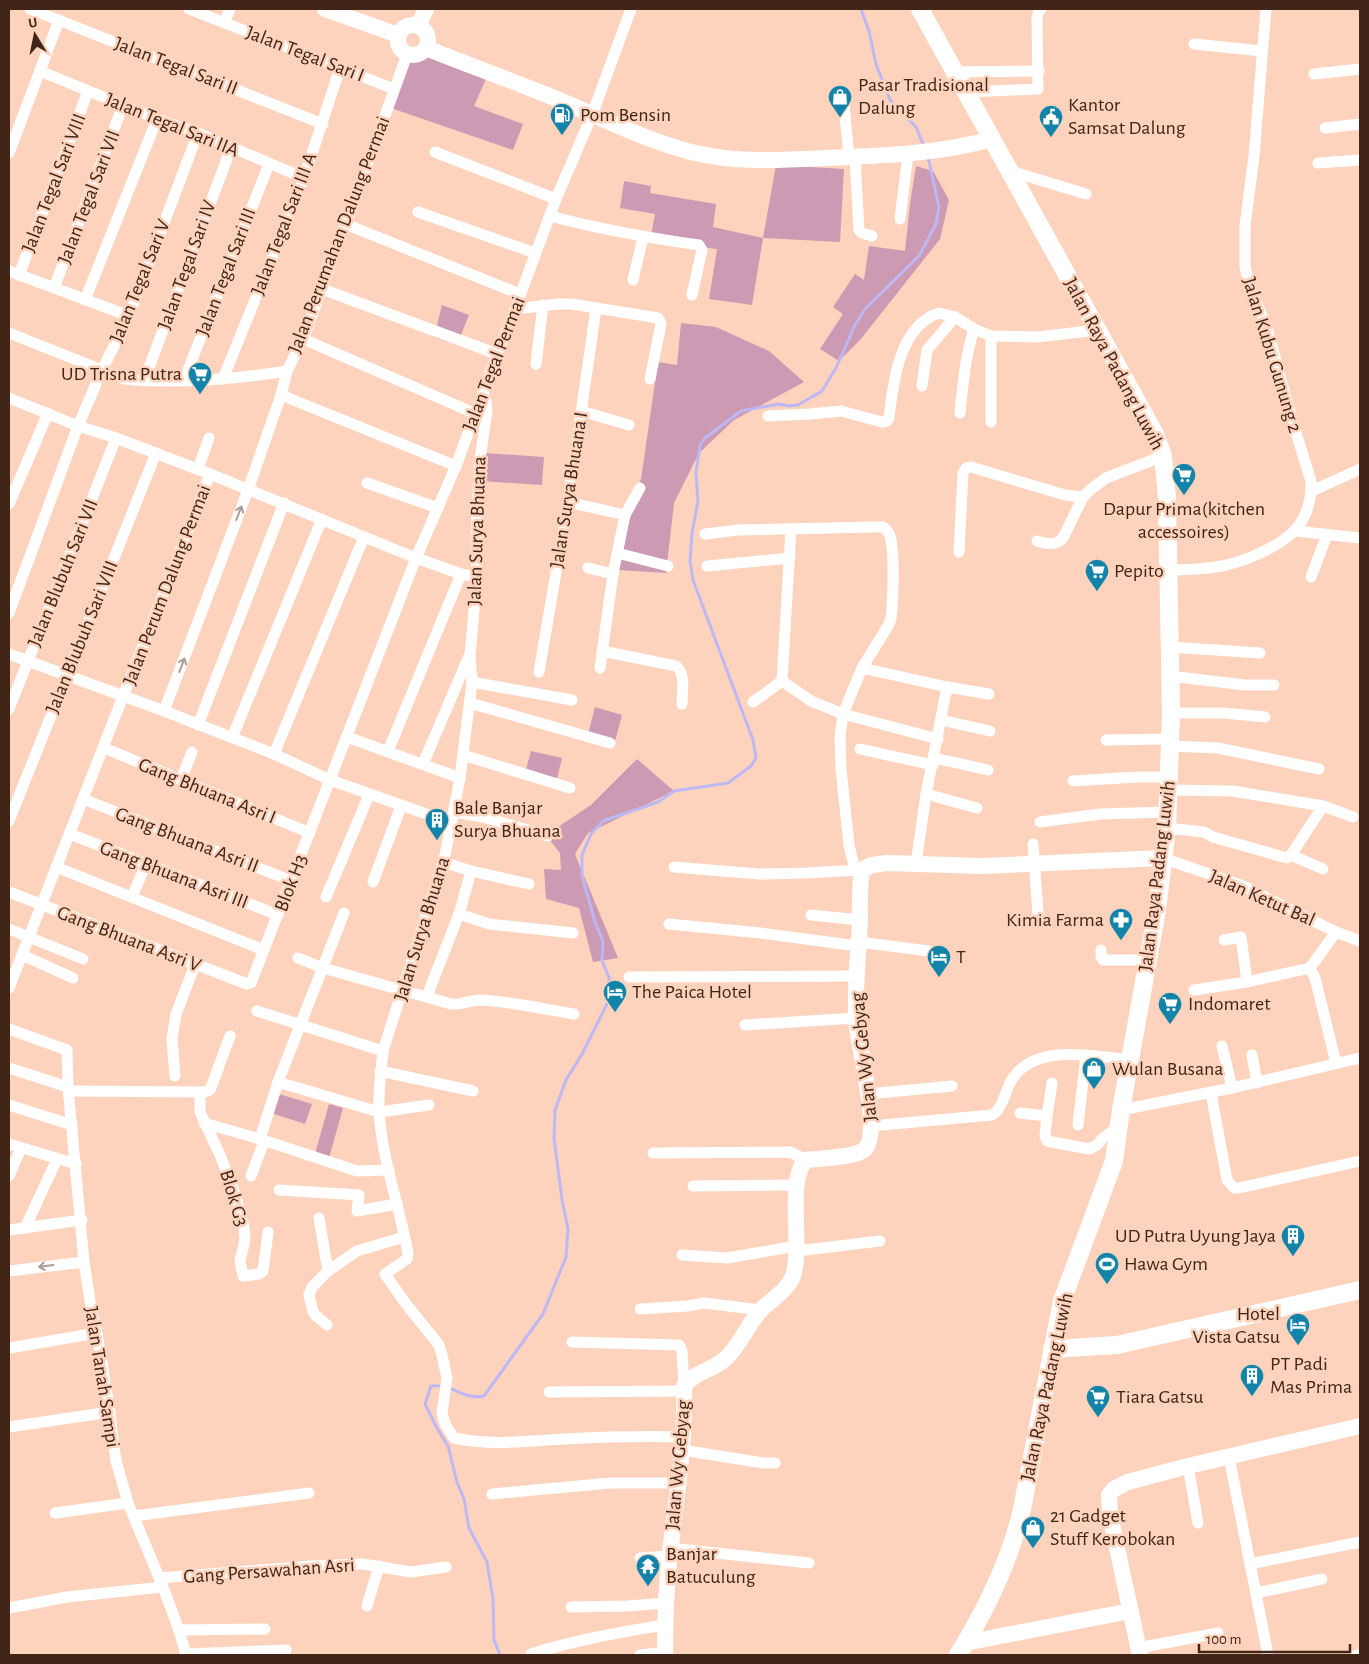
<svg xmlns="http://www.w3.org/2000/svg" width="1369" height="1664" viewBox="0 0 1369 1664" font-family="'Alegreya Sans',sans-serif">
	<rect width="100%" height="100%" fill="#fed3bd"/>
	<g fill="#cc9ab2">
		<path d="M410 48 487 77 474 106 523 124 513 150 388 107Z"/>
		<path d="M776 165 844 169 840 242 763 238 752 305 709 299 717 249 650 241 655 214 620 208 624 181 651 186 650 193 716 204 713 227 763 238Z"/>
		<path d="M916 166 933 171 949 200 940 239 860 340 839 361 820 349 843 314 833 307 855 274 864 280 869 246 905 251 910 204Z"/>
		<path d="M442 305 469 315 457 345 434 337Z"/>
		<path d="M681 323 716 327 769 351 804 382 734 420 699 453 674 503 666 573 619 570 621 533 641 479 658 362 677 365Z"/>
		<path d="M484 453 544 457 542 485 481 481Z"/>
		<path d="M595 707 622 715 614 745 587 738Z"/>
		<path d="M531 751 562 758 555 787 524 777Z"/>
		<path d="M637 759 674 791 588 833 575 854 618 958 593 962 579 908 546 899 544 869 561 870 560 853 546 835 591 805Z"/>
		<path d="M279 1094 312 1104 305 1124 271 1113Z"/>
		<path d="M329 1104 343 1108 327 1165 313 1161Z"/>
	</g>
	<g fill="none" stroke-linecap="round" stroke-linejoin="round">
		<g stroke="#bdb8f4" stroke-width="3">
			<path d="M861 9 869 31 876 64 890 100 916 127 924 146"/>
			<path d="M500 1655 494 1640 493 1599 487 1562 469 1528 464 1499 457 1482 448 1446 438 1430 425 1404 431 1386C452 1383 465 1401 484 1396L543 1314 566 1257 568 1229 562 1200 554 1138 555 1110 566 1080 582 1054 608 1002 609 987V978L602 960 603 941 595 922 582 876V855L591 834 603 821 658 802 674 791 728 783 751 766 756 758 753 740 693 580 690 561 692 533 698 501 696 473 700 445 705 438 741 411 779 404 788 406 798 405 822 391 836 368 855 325 865 309 919 256 936 224 939 207 928 157"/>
		</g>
		<g stroke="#fff" stroke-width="11">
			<path d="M30 9 323 124"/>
			<path d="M189 9 394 89"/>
			<path d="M224 23 230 9"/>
			<path d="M1194 44 1262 51"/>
			<path d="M40 71 157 119 198 133 304 178"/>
			<path d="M955 72 1039 71"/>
			<path d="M1314 74 1360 69"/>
			<path d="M966 92 1038 89 1037 18 1039 10 1041 9"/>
			<path d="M843 94 849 157"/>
			<path d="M1325 128 1360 124"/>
			<path d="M435 152 556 199"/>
			<path d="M9 153 59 20"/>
			<path d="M855 157 859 230 862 233 872 236"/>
			<path d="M1318 163 1360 160"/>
			<path d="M1010 171 1086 194"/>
			<path d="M418 212 535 253"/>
			<path d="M550 216C599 229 649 238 699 245L702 250 692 295"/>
			<path d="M900 219 908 154"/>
			<path d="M345 224 520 294"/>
			<path d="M9 271 129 316"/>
			<path d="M19 275 88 91"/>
			<path d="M633 280 643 237"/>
			<path d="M54 288 123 105"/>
			<path d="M322 289 497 354"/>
			<path d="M85 300 157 119"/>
			<path d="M515 309 558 304H572L658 318 661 324 650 379"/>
			<path d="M9 333 102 370 124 379 134 380C185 383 237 379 287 371"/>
			<path d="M303 339 474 413"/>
			<path d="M536 364 543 305"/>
			<path d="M223 379 304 178 340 68"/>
			<path d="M184 380 269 164"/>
			<path d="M144 381 231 148"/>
			<path d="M922 386 927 350 955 317"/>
			<path d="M483 392 486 401 487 411 479 466 476 539 477 577 470 655 472 682 460 778 445 855 383 1051C381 1071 378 1092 379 1112 382 1160 400 1207 408 1254L407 1259 385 1274 406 1304 439 1345 442 1355 447 1378 442 1413 445 1424 454 1438C494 1446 525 1441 565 1439 604 1437 643 1436 683 1437"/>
			<path d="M281 395 456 466"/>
			<path d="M9 398 78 426 116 438 210 474 416 558 461 574 477 577"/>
			<path d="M581 411 629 425"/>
			<path d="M960 413C963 384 965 357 974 329"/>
			<path d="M768 416 810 414 841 411 882 422 887 421 889 418C893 383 899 326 939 313L955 317 974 329 991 336 1037 337 1098 330"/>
			<path d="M991 422V336"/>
			<path d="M198 469 209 438"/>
			<path d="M367 483 438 508"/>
			<path d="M1312 491 1360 469"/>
			<path d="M568 502 625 515 613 574 600 668"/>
			<path d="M9 504 48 413"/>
			<path d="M625 515 640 488"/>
			<path d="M791 529 782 681 811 701 843 714 938 739"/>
			<path d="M1295 531 1360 538"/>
			<path d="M705 534 738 530 872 527H883C887 530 889 532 890 536 895 554 893 600 891 619L888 626 862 668 843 714 840 737 841 769 849 845 855 870"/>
			<path d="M1037 541C1047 544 1055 546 1063 538L1083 497 1090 490 1106 478 1163 456"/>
			<path d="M959 552 963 473 966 468 971 467 1065 495 1083 497"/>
			<path d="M617 553 668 566"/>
			<path d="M707 566 790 558"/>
			<path d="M588 568 613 574"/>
			<path d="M1168 570C1186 570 1204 569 1222 566 1243 562 1279 547 1294 531 1307 518 1312 498 1311 481L1293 423 1267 328 1249 284 1245 267V226L1254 156 1266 9"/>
			<path d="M1311 577 1327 535"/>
			<path d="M9 613 78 426 102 370 129 316 198 133"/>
			<path d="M1170 647 1260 653"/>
			<path d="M602 651 676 666C686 673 682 693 682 704"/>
			<path d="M9 654 164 711 274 754 330 780 452 823"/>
			<path d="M862 668 947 687 989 694"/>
			<path d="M539 672 568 502 596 309"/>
			<path d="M1170 676 1245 685H1274"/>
			<path d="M472 682 572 700"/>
			<path d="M753 702 782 681"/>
			<path d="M470 703 610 743"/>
			<path d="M9 709 116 438"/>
			<path d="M164 711 248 490 281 395 287 371 303 339 322 289 407 55"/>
			<path d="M1171 713H1224L1265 717"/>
			<path d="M941 720 990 731"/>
			<path d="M198 725 284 503"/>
			<path d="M347 737 460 778"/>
			<path d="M232 738 322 519"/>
			<path d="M1106 740 1171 739"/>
			<path d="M1171 746 1218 748 1319 769"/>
			<path d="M104 748 310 833"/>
			<path d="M860 749 933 765"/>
			<path d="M388 751 461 574"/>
			<path d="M274 754 364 537"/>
			<path d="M463 755 570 788"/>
			<path d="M934 758 988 770"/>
			<path d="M423 764 469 656"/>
			<path d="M181 780 192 752"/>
			<path d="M1073 781 1138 777H1170"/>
			<path d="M1169 790 1233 791 1323 806 1353 817"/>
			<path d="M926 794 977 808"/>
			<path d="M83 799 292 881"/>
			<path d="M454 812 483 817 548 836"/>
			<path d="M9 821 156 453"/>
			<path d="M1040 822 1100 814 1168 812"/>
			<path d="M1167 828 1204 832 1213 837 1287 858 1291 855 1323 806"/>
			<path d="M70 834 278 915"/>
			<path d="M1033 844 1038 914"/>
			<path d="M1291 855 1323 869"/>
			<path d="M1163 858 1243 886 1336 932 1360 941"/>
			<path d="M443 862 471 871 529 884"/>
			<path d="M916 864 926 794 947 687"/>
			<path d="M56 867 264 950"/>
			<path d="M674 867 759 874 806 873 862 870"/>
			<path d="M373 882 401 806"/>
			<path d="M9 892 247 984 251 983 416 558 456 466 497 354 515 309 556 199 592 115 631 9"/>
			<path d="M132 897 146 864"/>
			<path d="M326 897 369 795"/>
			<path d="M459 914 489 924 573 933"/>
			<path d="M811 915 860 920"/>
			<path d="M669 924 760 933 858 946"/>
			<path d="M9 929 83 959"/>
			<path d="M1224 940 1241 937 1247 982"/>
			<path d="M859 942 944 953"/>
			<path d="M1101 950V957L1103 960H1149"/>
			<path d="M22 955 73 978"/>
			<path d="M298 958 323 968 451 1004C462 1005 470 1000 481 1000 513 1002 543 1009 574 1014"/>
			<path d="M1310 968 1315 978 1336 1063"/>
			<path d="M629 977 856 976"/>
			<path d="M9 988 210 474"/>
			<path d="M1194 990 1247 982 1310 968 1336 932"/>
			<path d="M427 996 459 914 471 871"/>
			<path d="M257 1011 383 1051"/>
			<path d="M745 1025 856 1018"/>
			<path d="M9 1029 67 1050 68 1087 84 1262 91 1307 97 1333 107 1393 116 1461 128 1503 163 1587 179 1630 186 1655"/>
			<path d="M1222 1046 1232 1088"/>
			<path d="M1252 1055 1257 1083"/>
			<path d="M9 1068 68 1087"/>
			<path d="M380 1071 473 1091"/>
			<path d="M175 1076 172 1039 176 1014 195 965"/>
			<path d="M278 1082 379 1112 429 1105"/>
			<path d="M69 1091 205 1092 210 1090 212 1085 230 1036"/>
			<path d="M200 1093V1112L220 1155 234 1191 244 1227 245 1240 240 1261 243 1276 259 1274 263 1271 268 1232"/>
			<path d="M1211 1093 1227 1180 1234 1188H1239L1360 1161"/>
			<path d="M868 1094 952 1086"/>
			<path d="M9 1105 72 1125"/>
			<path d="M1121 1110 1232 1088 1360 1058"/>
			<path d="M1020 1113 1047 1116 1052 1083"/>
			<path d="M1047 1116 1045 1136 1047 1141 1089 1149 1097 1145 1102 1139 1119 1126"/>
			<path d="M204 1123 260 1139 357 1171 389 1170"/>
			<path d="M1078 1125 1086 1056"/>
			<path d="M871 1126 992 1115C1004 1108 1005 1089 1013 1078 1037 1043 1095 1056 1130 1060"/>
			<path d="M260 1139 278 1082 344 913"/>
			<path d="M9 1144 76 1164"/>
			<path d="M653 1153 790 1152 806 1160"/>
			<path d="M9 1176 21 1148"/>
			<path d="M251 1176 264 1141"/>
			<path d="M693 1186 796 1185"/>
			<path d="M279 1190 359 1195 357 1211 397 1204"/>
			<path d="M319 1218 328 1271"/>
			<path d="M25 1228 57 1159"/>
			<path d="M9 1230 82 1220"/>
			<path d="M797 1251 880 1241"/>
			<path d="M682 1255 727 1258 797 1246"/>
			<path d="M9 1271 84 1262"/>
			<path d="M640 1309 688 1306 704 1303 761 1310"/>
			<path d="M327 1325 315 1315 313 1312 309 1295 312 1287 328 1271 357 1251 404 1237"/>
			<path d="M572 1342 679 1345 682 1351 684 1386"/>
			<path d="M9 1348 97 1333"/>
			<path d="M549 1392 684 1391"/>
			<path d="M9 1427 110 1412"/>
			<path d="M682 1450 763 1463H775"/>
			<path d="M1229 1457 1268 1655"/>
			<path d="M1188 1466 1198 1523"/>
			<path d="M492 1494 610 1483H678"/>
			<path d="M55 1513 128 1503"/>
			<path d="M134 1516 309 1493"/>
			<path d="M670 1548 809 1563"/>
			<path d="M640 1558 669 1556"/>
			<path d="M1250 1564 1360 1542"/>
			<path d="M159 1578 311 1566 363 1564 411 1572 446 1567"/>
			<path d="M1256 1593 1322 1579"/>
			<path d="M367 1606 379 1566"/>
			<path d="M571 1607 628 1606 666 1603"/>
			<path d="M9 1608 67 1597 163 1587"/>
			<path d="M179 1630 265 1629"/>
			<path d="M1138 1648 1218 1633"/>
			<path d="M185 1654 286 1650"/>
			<path d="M531 1654C575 1640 619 1632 665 1625"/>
			<path d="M640 1655 665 1652"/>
			<path d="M1356 1655 1360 1654"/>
		</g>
		<g stroke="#fff" stroke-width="16">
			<path d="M325 9 398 35"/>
			<circle cx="413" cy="40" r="15"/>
			<path d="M418 26 426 9"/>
			<path d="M426 48C466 64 507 79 547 95 594 114 641 139 691 152 743 165 796 159 849 157 897 155 945 152 992 139"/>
			<path d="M965 1643 1130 1611"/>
			<path d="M665 1655C665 1621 666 1587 670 1553 676 1498 686 1441 684 1386 694 1372 713 1370 725 1359 741 1345 747 1324 762 1309 772 1299 787 1291 793 1276 803 1246 786 1180 806 1160 819 1158 856 1158 865 1149 882 1132 857 1043 856 1018 855 986 858 954 860 923 860 905 859 887 862 870L872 865 887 863 983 866 1163 858"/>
			<path d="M1140 1655 1110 1515 1109 1495 1114 1489 1128 1482 1188 1466 1360 1426"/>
		</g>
		<g stroke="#fff" stroke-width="18">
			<path d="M920 9 1155 434 1163 456 1167 498 1171 713 1167 828 1157 910 1121 1110 1114 1161 1062 1301 1022 1509C1010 1561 986 1610 958 1655"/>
			<path d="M1052 1349 1117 1345 1360 1290"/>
		</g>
	</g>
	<defs><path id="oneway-shaft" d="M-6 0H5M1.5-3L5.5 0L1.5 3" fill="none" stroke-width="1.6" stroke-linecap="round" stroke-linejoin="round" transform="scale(1.25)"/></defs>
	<g stroke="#aa9d97">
		<use href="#oneway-shaft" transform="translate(239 513) rotate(-69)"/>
		<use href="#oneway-shaft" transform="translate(182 665) rotate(-69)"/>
		<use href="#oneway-shaft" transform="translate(46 1266) rotate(173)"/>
	</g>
	<defs>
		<symbol id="shop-pin" viewBox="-11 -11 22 30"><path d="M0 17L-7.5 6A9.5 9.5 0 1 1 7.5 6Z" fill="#1284aa" stroke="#fed3bd"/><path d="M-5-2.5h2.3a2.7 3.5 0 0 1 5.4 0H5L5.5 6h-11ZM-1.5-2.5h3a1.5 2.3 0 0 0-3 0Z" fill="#fff"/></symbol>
		<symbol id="fuel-pin" viewBox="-11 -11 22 30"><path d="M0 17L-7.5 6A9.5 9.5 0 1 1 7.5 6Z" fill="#1284aa" stroke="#fed3bd"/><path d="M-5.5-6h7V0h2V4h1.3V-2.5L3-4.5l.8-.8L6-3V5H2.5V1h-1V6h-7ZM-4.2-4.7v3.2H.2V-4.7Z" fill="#fff"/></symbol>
		<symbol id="civic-pin" viewBox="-11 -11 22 30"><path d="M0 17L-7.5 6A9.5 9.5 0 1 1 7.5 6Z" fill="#1284aa" stroke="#fed3bd"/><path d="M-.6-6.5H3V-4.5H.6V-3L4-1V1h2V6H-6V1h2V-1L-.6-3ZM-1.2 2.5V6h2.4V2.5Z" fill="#fff"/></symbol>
		<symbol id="supermarket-pin" viewBox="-11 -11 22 30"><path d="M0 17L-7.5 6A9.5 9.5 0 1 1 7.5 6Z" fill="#1284aa" stroke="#fed3bd"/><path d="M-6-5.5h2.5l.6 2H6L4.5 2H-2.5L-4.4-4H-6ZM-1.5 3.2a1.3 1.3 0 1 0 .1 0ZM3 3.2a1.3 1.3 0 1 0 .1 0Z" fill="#fff"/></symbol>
		<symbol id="building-pin" viewBox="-11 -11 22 30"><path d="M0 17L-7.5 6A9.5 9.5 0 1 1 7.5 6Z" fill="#1284aa" stroke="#fed3bd"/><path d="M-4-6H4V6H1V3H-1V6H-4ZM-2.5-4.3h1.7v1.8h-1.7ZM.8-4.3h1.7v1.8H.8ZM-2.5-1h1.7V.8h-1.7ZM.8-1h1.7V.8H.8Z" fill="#fff"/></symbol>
		<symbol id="pharmacy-pin" viewBox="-11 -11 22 30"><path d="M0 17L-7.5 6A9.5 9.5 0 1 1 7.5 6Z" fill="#1284aa" stroke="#fed3bd"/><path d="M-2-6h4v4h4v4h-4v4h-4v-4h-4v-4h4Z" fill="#fff"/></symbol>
		<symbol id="hotel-pin" viewBox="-11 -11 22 30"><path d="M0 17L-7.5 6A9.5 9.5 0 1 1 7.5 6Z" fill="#1284aa" stroke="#fed3bd"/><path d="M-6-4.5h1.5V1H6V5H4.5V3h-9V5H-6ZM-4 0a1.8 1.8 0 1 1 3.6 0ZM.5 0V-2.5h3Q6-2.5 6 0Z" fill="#fff"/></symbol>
		<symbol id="stadium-pin" viewBox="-11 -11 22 30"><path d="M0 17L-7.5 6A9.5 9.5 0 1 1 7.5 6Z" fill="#1284aa" stroke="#fed3bd"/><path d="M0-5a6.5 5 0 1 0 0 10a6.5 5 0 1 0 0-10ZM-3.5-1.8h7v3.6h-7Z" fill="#fff"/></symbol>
		<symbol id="temple-pin" viewBox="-11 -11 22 30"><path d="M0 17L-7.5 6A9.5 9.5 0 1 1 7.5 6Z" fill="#1284aa" stroke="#fed3bd"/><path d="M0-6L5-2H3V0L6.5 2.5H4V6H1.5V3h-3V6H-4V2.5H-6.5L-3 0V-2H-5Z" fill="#fff"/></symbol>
	</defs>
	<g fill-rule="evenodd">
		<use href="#shop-pin" x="826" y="83" width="28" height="38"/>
		<use href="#fuel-pin" x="548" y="101" width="28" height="38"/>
		<use href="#civic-pin" x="1037" y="103" width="28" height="38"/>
		<use href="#supermarket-pin" x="186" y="360" width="28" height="38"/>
		<use href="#supermarket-pin" x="1170" y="461" width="28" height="38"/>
		<use href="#supermarket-pin" x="1083" y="557" width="28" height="38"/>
		<use href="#building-pin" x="423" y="806" width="28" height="38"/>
		<use href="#pharmacy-pin" x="1107" y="906" width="28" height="38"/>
		<use href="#hotel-pin" x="925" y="943" width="28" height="38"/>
		<use href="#hotel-pin" x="601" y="978" width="28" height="38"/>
		<use href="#supermarket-pin" x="1156" y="990" width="28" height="38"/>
		<use href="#shop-pin" x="1080" y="1055" width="28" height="38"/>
		<use href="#building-pin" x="1279" y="1222" width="28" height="38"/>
		<use href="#stadium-pin" x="1093" y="1250" width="28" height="38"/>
		<use href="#hotel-pin" x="1284" y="1311" width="28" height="38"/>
		<use href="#building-pin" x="1238" y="1362" width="28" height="38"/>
		<use href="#supermarket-pin" x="1084" y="1383" width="28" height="38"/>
		<use href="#shop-pin" x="1019" y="1514" width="28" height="38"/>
		<use href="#temple-pin" x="634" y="1552" width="28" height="38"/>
	</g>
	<g text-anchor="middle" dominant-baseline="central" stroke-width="5" stroke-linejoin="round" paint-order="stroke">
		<g font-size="20" fill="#412618" stroke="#fed3bd">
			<text transform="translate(305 54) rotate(21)">Jalan Tegal Sari I</text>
			<text transform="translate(176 66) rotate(21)">Jalan Tegal Sari II</text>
			<text transform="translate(172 125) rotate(22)">Jalan Tegal Sari IIA</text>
			<text transform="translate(54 183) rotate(-69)">Jalan Tegal Sari VIII</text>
			<text transform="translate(89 197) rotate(-69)">Jalan Tegal Sari VII</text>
			<text transform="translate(284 224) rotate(-69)">Jalan Tegal Sari III A</text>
			<text transform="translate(339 235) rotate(-69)">Jalan Perumahan Dalung Permai</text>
			<text transform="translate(187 265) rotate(-70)">Jalan Tegal Sari IV</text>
			<text transform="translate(226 272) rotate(-69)">Jalan Tegal Sari III</text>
			<text transform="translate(140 281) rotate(-68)">Jalan Tegal Sari V</text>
			<text transform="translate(1272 355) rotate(73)">Jalan Kubu Gunung 2</text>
			<text transform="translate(494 364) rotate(-69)">Jalan Tegal Permai</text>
			<text transform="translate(1114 364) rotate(62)">Jalan Raya Padang Luwih</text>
			<text transform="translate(569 490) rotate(-81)">Jalan Surya Bhuana I</text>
			<text transform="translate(477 531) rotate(-88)">Jalan Surya Bhuana</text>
			<text transform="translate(63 573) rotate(-68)">Jalan Blubuh Sari VII</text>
			<text transform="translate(167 585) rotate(-69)">Jalan Perum Dalung Permai</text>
			<text transform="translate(82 637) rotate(-68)">Jalan Blubuh Sari VIII</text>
			<text transform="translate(207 791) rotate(22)">Gang Bhuana Asri I</text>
			<text transform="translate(187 840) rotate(21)">Gang Bhuana Asri II</text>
			<text transform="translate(174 875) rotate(21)">Gang Bhuana Asri III</text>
			<text transform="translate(1157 876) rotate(-83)">Jalan Raya Padang Luwih</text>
			<text transform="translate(291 883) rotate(-69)">Blok H3</text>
			<text transform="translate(1262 898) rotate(24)">Jalan Ketut Bal</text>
			<text transform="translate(422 929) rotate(-73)">Jalan Surya Bhuana</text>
			<text transform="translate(129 939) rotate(21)">Gang Bhuana Asri V</text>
			<text transform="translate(864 1057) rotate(-96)">Jalan Wy Gebyag</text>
			<text transform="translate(234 1198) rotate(73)">Blok G3</text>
			<text transform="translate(102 1377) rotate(81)">Jalan Tanah Sampi</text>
			<text transform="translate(1047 1387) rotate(-78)">Jalan Raya Padang Luwih</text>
			<text transform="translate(678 1465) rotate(-85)">Jalan Wy Gebyag</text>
			<text transform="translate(269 1571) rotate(-4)">Gang Persawahan Asri</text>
		</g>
		<g font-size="20" fill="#412618" stroke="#fed3bd" text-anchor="start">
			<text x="858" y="85">Pasar Tradisional<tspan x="858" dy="23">Dalung</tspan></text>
			<text x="1068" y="105">Kantor<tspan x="1068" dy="23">Samsat Dalung</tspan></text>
			<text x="580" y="115">Pom Bensin</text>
			<text x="182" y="374" text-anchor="end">UD Trisna Putra</text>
			<text x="1184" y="509" text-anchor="middle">Dapur Prima(kitchen<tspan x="1184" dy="23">accessoires)</tspan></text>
			<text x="1114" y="571">Pepito</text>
			<text x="454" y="808">Bale Banjar<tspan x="454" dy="23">Surya Bhuana</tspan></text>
			<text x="1104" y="920" text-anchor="end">Kimia Farma</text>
			<text x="956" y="957">T</text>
			<text x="632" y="992">The Paica Hotel</text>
			<text x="1188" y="1004">Indomaret</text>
			<text x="1112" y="1069">Wulan Busana</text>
			<text x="1276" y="1236" text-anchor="end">UD Putra Uyung Jaya</text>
			<text x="1124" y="1264">Hawa Gym</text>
			<text x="1280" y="1314" text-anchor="end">Hotel<tspan x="1280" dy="23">Vista Gatsu</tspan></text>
			<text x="1270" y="1364">PT Padi<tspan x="1270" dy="23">Mas Prima</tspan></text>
			<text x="1116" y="1397">Tiara Gatsu</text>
			<text x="1050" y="1516">21 Gadget<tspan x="1050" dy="23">Stuff Kerobokan</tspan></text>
			<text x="666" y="1554">Banjar<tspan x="666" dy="23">Batuculung</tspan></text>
		</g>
	</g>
	<rect width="1369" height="1664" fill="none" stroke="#412618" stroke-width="20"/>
	<g transform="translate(35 35) rotate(350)" stroke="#fed3bd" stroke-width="4" paint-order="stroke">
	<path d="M0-4L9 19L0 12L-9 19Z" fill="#412618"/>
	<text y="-8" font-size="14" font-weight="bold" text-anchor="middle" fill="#412618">U</text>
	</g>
	<path d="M1199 1644v8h151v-8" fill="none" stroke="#412618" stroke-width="2.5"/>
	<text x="1206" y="1644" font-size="15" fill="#412618" stroke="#fed3bd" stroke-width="4" paint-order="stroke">100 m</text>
</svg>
